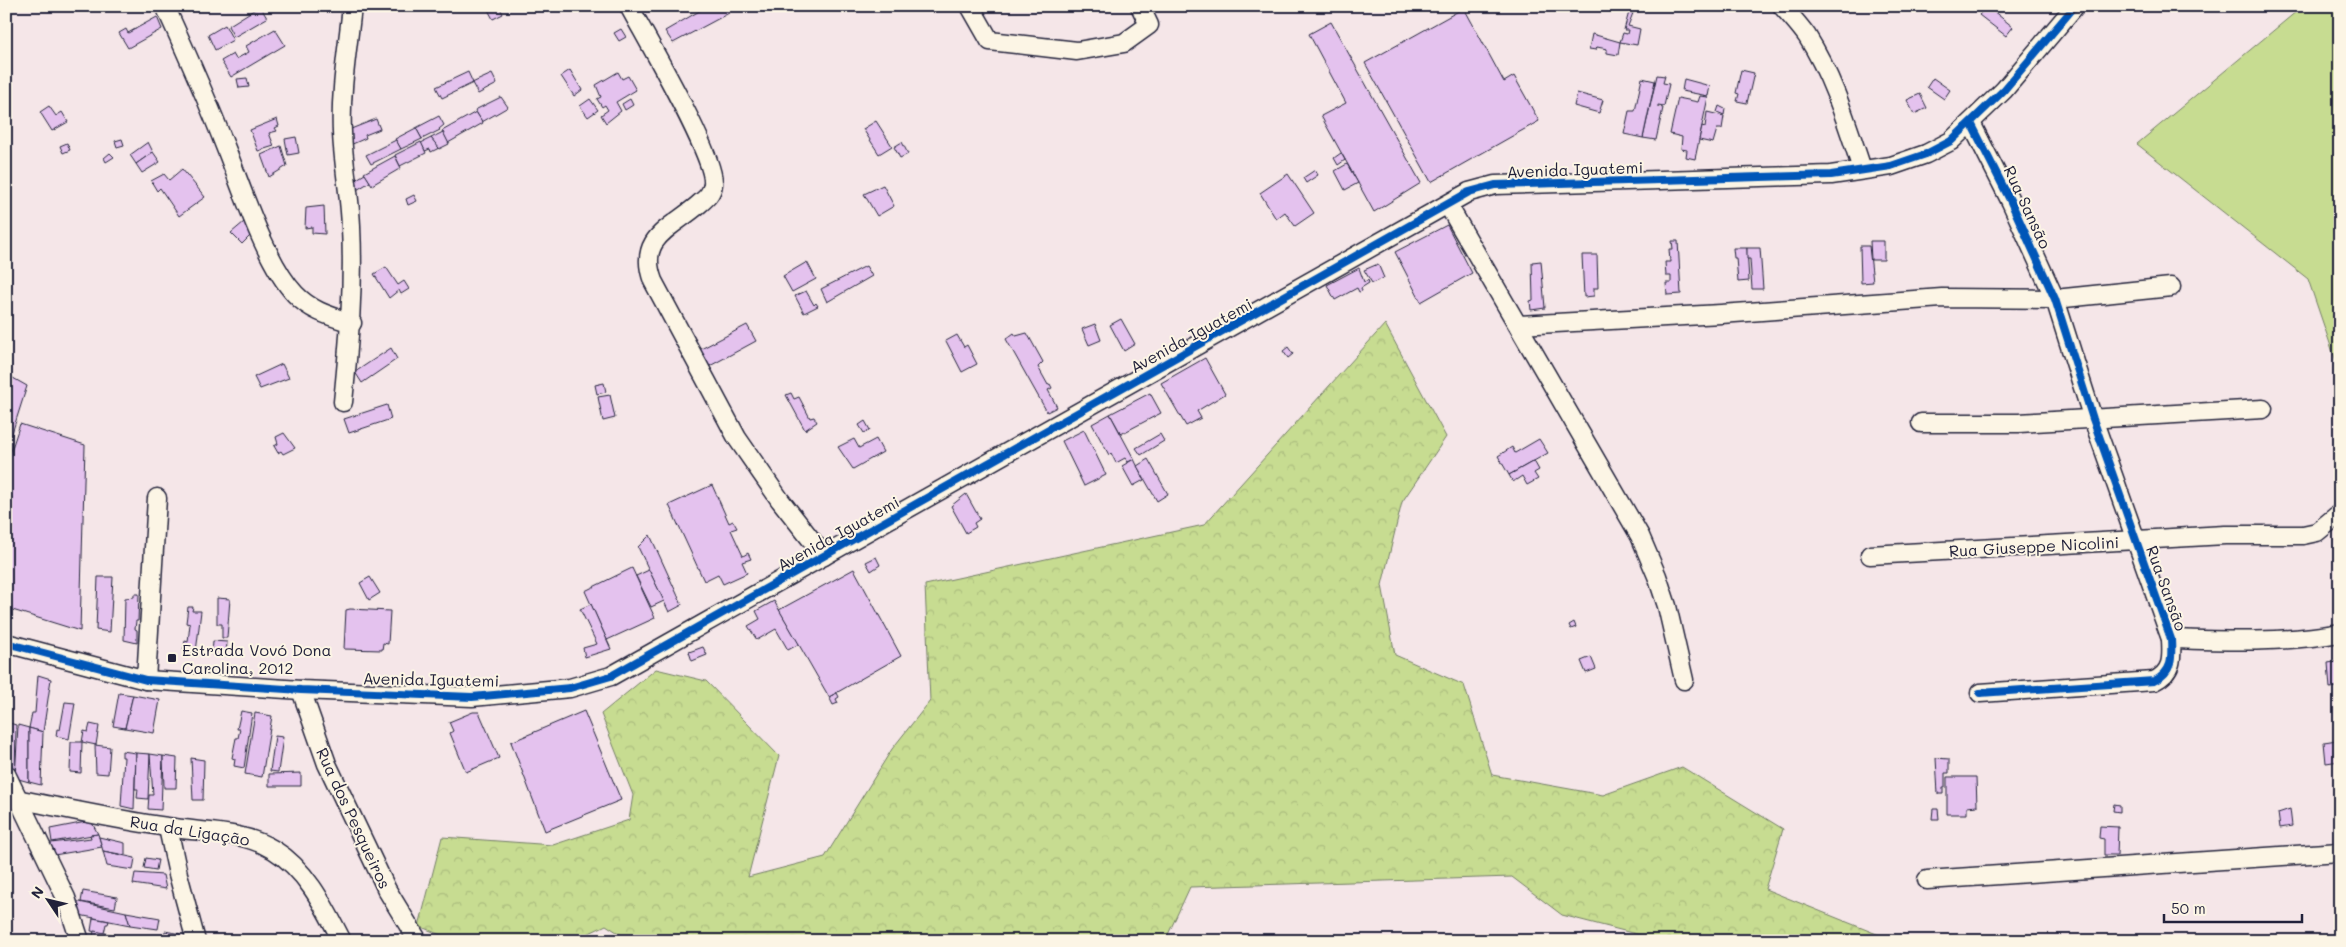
<svg xmlns="http://www.w3.org/2000/svg" width="2346" height="947" viewBox="0 0 2346 947" font-family="Mali,sans-serif">
	<defs>
		<pattern id="forest-crowns" width="20" height="18" patternUnits="userSpaceOnUse" patternTransform="scale(1.25)"><rect width="20" height="18" fill="#c7dc91"/><path d="M2 6a3 3 0 1 1 6 0M12 15a3 3 0 1 1 6 0" fill="none" stroke="#abbc7e"/></pattern>
	</defs>
	<rect width="100%" height="100%" fill="#f5e6e8"/>
	<filter id="ink" filterUnits="userSpaceOnUse"><feTurbulence type="fractalNoise" baseFrequency=".02" numOctaves="2"/><feDisplacementMap in="SourceGraphic" scale="10" xChannelSelector="R" yChannelSelector="G"/><feConvolveMatrix kernelMatrix="1 2 1 2 8 2 1 2 1" color-interpolation-filters="sRGB"/></filter>
	<g filter="url(#ink)">
		<path fill="url(#forest-crowns)" stroke="#747f66" d="M1385 324 1446 437 1402 502 1382 585 1395 655 1464 685 1492 775 1603 795 1682 767 1783 829 1765 889 1894 941H1663L1562 915 1512 877 1190 887 1165 941H631L606 925 573 941H455L419 926 442 837 553 845 629 820 633 795 601 714 656 669 706 681 779 756 748 877 825 857 892 749 930 701 925 585 1204 525Z"/>
		<path fill="#c7dc91" stroke="#747f66" d="M2303 6H2340V373L2308 279 2137 144Z"/>
		<g fill="#e4c2ee" stroke="#22223b">
			<path d="M260 6 267 18 234 37 228 26Z"/>
			<path d="M486 6H499L503 14 493 19Z"/>
			<path d="M708 6H725L729 13 673 43 665 31Z"/>
			<path d="M1987 6 2013 27 2006 36 1979 15Z"/>
			<path d="M1464 8 1504 82 1514 76 1539 121 1431 182 1365 63Z"/>
			<path d="M1629 12 1633 13 1628 26 1640 29 1637 45 1620 42 1623 33 1627 34 1628 30H1624Z"/>
			<path d="M157 17 162 29 128 48 119 33 126 29 128 33Z"/>
			<path d="M1331 22 1421 183 1374 212 1321 116 1346 103 1309 34Z"/>
			<path d="M225 25 233 40 215 50 208 35Z"/>
			<path d="M275 29 285 45 231 77 221 61 233 54 236 59 249 52 246 46Z"/>
			<path d="M621 29 626 37 619 41 614 33Z"/>
			<path d="M1592 34 1620 42 1618 55 1607 53V49L1597 47 1596 50 1589 49Z"/>
			<path d="M570 70 582 90 574 96 561 76Z"/>
			<path d="M1741 70 1754 73 1747 103 1737 101 1739 94 1736 93Z"/>
			<path d="M468 72 473 83 442 98 436 87Z"/>
			<path d="M618 72 622 79 628 76 636 90 616 102 621 111 606 123 601 115 608 110 605 105 602 107 597 99 601 97 596 85Z"/>
			<path d="M492 74 497 84 478 94 472 83Z"/>
			<path d="M1657 75 1665 76 1663 83 1669 84 1664 106 1658 105V107L1663 108 1656 140 1643 138Z"/>
			<path d="M247 78 249 87 239 88 237 79Z"/>
			<path d="M1642 78 1655 81 1643 138 1624 134 1629 111H1635Z"/>
			<path d="M1933 78 1950 90 1944 99 1927 87Z"/>
			<path d="M1684 79 1710 86 1708 96 1682 91Z"/>
			<path d="M1577 93 1603 100 1599 113 1574 106Z"/>
			<path d="M1920 94 1927 108 1914 114 1907 100Z"/>
			<path d="M1700 96 1708 97 1695 159 1686 157 1687 150 1681 149 1682 137 1670 134 1678 98 1698 102Z"/>
			<path d="M501 97 508 107 482 122 475 110Z"/>
			<path d="M590 99 598 110 588 117 580 106Z"/>
			<path d="M630 99 633 105 625 110 622 104Z"/>
			<path d="M49 106 56 116 62 112 68 122 52 131 40 112Z"/>
			<path d="M1719 106 1725 109 1724 115 1717 112Z"/>
			<path d="M476 112 483 123 448 143 442 131Z"/>
			<path d="M1707 112 1724 116 1722 129H1717L1713 143 1699 140 1702 126 1705 127Z"/>
			<path d="M439 116 444 125 439 129 440 130 422 139 416 128Z"/>
			<path d="M277 119 279 126 275 128 277 131 269 133 274 146 258 151 250 130Z"/>
			<path d="M376 119 380 129 365 135 366 138 348 146 346 131Z"/>
			<path d="M876 121 892 146 879 154 863 129Z"/>
			<path d="M416 128 422 139 401 149 395 139Z"/>
			<path d="M443 132 449 144 439 149 431 138Z"/>
			<path d="M296 137 299 153 288 155 285 139Z"/>
			<path d="M431 138 439 148 431 152 430 149 425 151 421 143Z"/>
			<path d="M122 139 124 145 117 147 115 141Z"/>
			<path d="M396 140 401 149 371 164 366 155Z"/>
			<path d="M148 142 153 152 136 164 130 155Z"/>
			<path d="M421 142 426 153 400 166 395 155Z"/>
			<path d="M902 142 908 154 900 158 894 147Z"/>
			<path d="M67 143 70 150 63 153 60 146Z"/>
			<path d="M281 146 287 166 269 177 261 155Z"/>
			<path d="M153 152 160 162 142 173 136 164Z"/>
			<path d="M110 153 114 157 106 162 104 158Z"/>
			<path d="M1341 153 1345 160 1338 165 1334 158Z"/>
			<path d="M395 156 401 168 372 185 364 173Z"/>
			<path d="M1347 164 1358 183 1345 190 1335 171Z"/>
			<path d="M182 169 205 197 179 216 160 188 157 191 151 181 164 174 169 180Z"/>
			<path d="M1315 170 1318 175 1306 183 1303 178Z"/>
			<path d="M365 174 370 182 350 194 348 184Z"/>
			<path d="M1288 174 1314 213 1295 226 1285 212 1276 219 1260 193Z"/>
			<path d="M883 185 894 206 877 216 864 194Z"/>
			<path d="M414 195 417 201 408 205 406 199Z"/>
			<path d="M324 206 325 234 312 233V227L305 228 306 208Z"/>
			<path d="M244 222 253 233 242 244 231 233Z"/>
			<path d="M1447 225 1472 273 1421 302 1395 252Z"/>
			<path d="M1672 241H1678L1681 294 1667 295 1666 283H1671V276H1666L1665 262H1670L1669 249H1673Z"/>
			<path d="M1870 241H1884V260H1871Z"/>
			<path d="M1860 246H1869L1873 282 1861 283Z"/>
			<path d="M1733 248H1747L1749 281 1738 282 1736 258H1734Z"/>
			<path d="M1747 248H1760L1763 289H1752L1750 259H1747Z"/>
			<path d="M1582 255H1597L1598 288H1594V296L1584 297Z"/>
			<path d="M1541 261 1545 308 1531 310 1530 301 1533 300 1532 262Z"/>
			<path d="M807 262 816 279 792 292 783 276Z"/>
			<path d="M1378 264 1384 278 1372 283 1364 270Z"/>
			<path d="M866 266 872 276 827 302 821 289Z"/>
			<path d="M386 267 398 285 404 281 409 289 401 294 399 290 389 298 374 274Z"/>
			<path d="M1359 268 1364 282 1368 280 1369 283 1361 288 1362 291 1359 292 1357 288 1335 300 1327 285Z"/>
			<path d="M806 291 814 305 816 303 818 306 804 313 795 296Z"/>
			<path d="M1121 319 1135 344 1124 351 1110 325Z"/>
			<path d="M1095 324 1101 340 1089 345 1082 329Z"/>
			<path d="M747 325 756 341 708 367 699 350Z"/>
			<path d="M1014 333 1016 336 1027 333 1043 362 1038 367 1048 385 1050 384 1052 388 1048 390 1057 407 1047 412 1006 339Z"/>
			<path d="M957 335 964 347 967 345 977 364 962 372 946 341Z"/>
			<path d="M1288 347 1293 354 1288 358 1283 351Z"/>
			<path d="M391 348 397 359 362 383 355 372Z"/>
			<path d="M1205 358 1225 394 1197 411 1201 418 1186 426 1161 383Z"/>
			<path d="M282 364 289 378 260 389 254 377Z"/>
			<path d="M6 374 27 386 6 452Z"/>
			<path d="M604 383 606 392 597 394 595 385Z"/>
			<path d="M791 393 794 399 799 397 810 418 814 417 817 422 805 430 786 395Z"/>
			<path d="M1150 393 1161 413 1121 434 1110 414Z"/>
			<path d="M610 395 615 418 603 421 598 397Z"/>
			<path d="M387 405 391 419 349 433 344 419Z"/>
			<path d="M1110 414 1134 459 1128 462 1125 458 1116 463 1111 453 1109 455 1092 424Z"/>
			<path d="M865 421 870 430 864 433 859 425Z"/>
			<path d="M20 424 85 445 80 631 6 608V466Z"/>
			<path d="M1084 430 1106 475 1084 486 1062 441Z"/>
			<path d="M284 433 295 448 283 454 281 451 278 453 274 446 278 444 276 437Z"/>
			<path d="M1160 434 1164 441 1141 455 1136 448Z"/>
			<path d="M854 439 859 448 876 439 883 452 853 469 838 447Z"/>
			<path d="M1539 439 1548 453 1509 475 1498 456 1512 447 1515 453Z"/>
			<path d="M1134 459 1144 480 1133 486 1122 466Z"/>
			<path d="M1148 459 1168 494 1157 501 1137 466Z"/>
			<path d="M1534 461 1539 470 1534 473 1538 479 1527 485 1522 476 1513 482 1509 475Z"/>
			<path d="M712 485 729 523 733 521 737 528 731 530 743 556 748 553 751 559 742 562 747 573 723 584 718 574 704 581 669 505Z"/>
			<path d="M966 494 980 519 974 523 976 527 966 533 951 506Z"/>
			<path d="M650 535 682 605 669 612 638 547Z"/>
			<path d="M876 557 880 565 871 571 866 562Z"/>
			<path d="M632 568 655 618 607 640 585 591Z"/>
			<path d="M854 569 901 656 829 697 779 610Z"/>
			<path d="M649 570 664 601 651 607 636 576Z"/>
			<path d="M98 577H113L110 632 96 630Z"/>
			<path d="M370 577 380 593 369 600 360 583Z"/>
			<path d="M134 594H139L138 621H136L135 629 137 630V643L124 640 125 598 134 597Z"/>
			<path d="M217 598 230 599 227 638H222V624H217Z"/>
			<path d="M774 601 799 644 788 650 776 629 757 640 748 626 760 619 756 611Z"/>
			<path d="M591 604 611 649 585 657 583 648 597 644 580 609Z"/>
			<path d="M188 607H193L192 611H201L196 652 183 651 185 641 188 642 190 624 186 623Z"/>
			<path d="M350 609 390 611 388 644 383 643 382 650 344 649 346 610Z"/>
			<path d="M1574 622 1576 627 1571 629 1569 625Z"/>
			<path d="M213 641 227 642 226 656 212 655Z"/>
			<path d="M703 647 707 655 692 661 689 652Z"/>
			<path d="M1591 657 1596 669 1586 673 1581 661Z"/>
			<path d="M2340 661V686L2330 688 2328 663Z"/>
			<path d="M38 675 51 679 43 732 29 728 32 713H35Z"/>
			<path d="M119 693 133 695 125 728 113 726Z"/>
			<path d="M837 693 839 697 836 699 838 703 833 705 829 697Z"/>
			<path d="M133 695 160 700 154 733 125 728Z"/>
			<path d="M65 702 75 703 69 739 56 736 57 729 60 730Z"/>
			<path d="M241 711 252 713 244 768 234 766 235 759 232 758 236 738H238L240 729H237Z"/>
			<path d="M584 711 621 800 545 831 511 742Z"/>
			<path d="M473 712H479L499 758 466 772 450 733 453 731 449 722Z"/>
			<path d="M255 713 272 716 262 777 245 774Z"/>
			<path d="M6 722 16 725 15 778 6 766Z"/>
			<path d="M90 724 99 726 96 745 82 742 84 731 88 732Z"/>
			<path d="M18 725 29 728V782L15 778Z"/>
			<path d="M29 728 43 732 41 785 29 782Z"/>
			<path d="M275 736 283 737 278 772 270 771Z"/>
			<path d="M2336 736H2340V761L2326 763 2324 742 2337 740Z"/>
			<path d="M71 742H82L81 773 70 772Z"/>
			<path d="M95 745 110 747 108 774 96 773Z"/>
			<path d="M122 751 136 753 134 809 121 806 124 757H122Z"/>
			<path d="M136 753 150 754 148 799 137 798 138 789H135Z"/>
			<path d="M150 754 163 756 161 810 148 809 149 795H153Z"/>
			<path d="M163 756 177 758 176 788H164Z"/>
			<path d="M191 758 204 760 203 800H193Z"/>
			<path d="M1936 758 1949 759V773H1945V787H1943V794H1938Z"/>
			<path d="M301 773V786H269V774Z"/>
			<path d="M1947 777H1976L1977 806 1967 807V814H1947Z"/>
			<path d="M2114 804 2120 805V812L2113 811Z"/>
			<path d="M1933 809H1938L1939 819H1932Z"/>
			<path d="M2290 809 2292 826 2280 828 2278 813Z"/>
			<path d="M85 821H91L98 834 52 842 50 829 86 822Z"/>
			<path d="M2100 826 2118 827 2117 855H2104V839L2099 838Z"/>
			<path d="M98 834 102 847 48 856 43 844 91 838 90 835Z"/>
			<path d="M99 837 125 843V855L103 851Z"/>
			<path d="M103 851 135 858 133 870 107 866Z"/>
			<path d="M146 858 158 860 156 870 144 868Z"/>
			<path d="M135 873 163 875 166 889 133 884Z"/>
			<path d="M83 891 117 897 115 908 81 902Z"/>
			<path d="M70 900 126 912 130 925 74 914Z"/>
			<path d="M126 912 160 918 158 929 130 925Z"/>
			<path d="M93 918 109 921 108 924H106L104 933 91 931Z"/>
			<path d="M94 931 137 939 138 941H92Z"/>
			<path d="M165 931 180 934 183 941H163Z"/>
		</g>
		<g fill="none" stroke-linecap="round" stroke-linejoin="round">
			<defs>
				<g id="street">
					<path d="M165 6C186 52 207 99 225 146 242 188 265 262 295 294 311 311 330 316 352 323"/>
					<path d="M629 6C646 38 716 157 713 184 712 194 705 199 698 205 670 229 637 238 653 281L737 438 780 500 824 556"/>
					<path d="M970 6 990 41 1077 51 1124 43 1149 25 1140 6"/>
					<path d="M1782 6C1791 16 1800 26 1807 36 1833 77 1847 124 1862 169"/>
					<path d="M1971 123 2011 202 2055 299 2093 419 2171 639C2172 658 2173 672 2154 681L1980 693"/>
					<path d="M1448 205 1640 536 1657 576 1667 606 1684 680"/>
					<path d="M1519 325 1721 314 1942 298 2055 299 2171 287"/>
					<path d="M343 402C349 343 354 286 351 227 350 195 343 163 342 132 340 90 348 47 352 6"/>
					<path d="M1921 423H2019L2263 409"/>
					<path d="M1870 555 2225 535H2303L2317 532 2340 513"/>
					<path d="M2171 639C2228 641 2284 643 2340 633"/>
					<path d="M6 643 146 680 301 690 472 697 570 688 611 676 1469 192 1495 185 1831 175 1891 166 1926 154 1951 141 2004 90 2075 6"/>
					<path d="M146 680 157 498"/>
					<path d="M301 690 327 764 387 890 418 941"/>
					<path d="M6 774 66 898 80 941"/>
					<path d="M21 800C69 809 118 820 167 827 204 833 241 830 274 850 307 870 325 908 342 941"/>
					<path d="M168 828 178 874 196 941"/>
					<path d="M1927 880 2340 852"/>
				</g>
			</defs>
			<use href="#street" stroke="#22223b" stroke-width="21"/>
			<use href="#street" stroke="#fcf5e5" stroke-width="18"/>
			<defs>
				<g id="cycleway">
					<path d="M1971 123 2011 202 2055 299 2093 419 2171 639C2172 658 2173 672 2154 681L1980 693"/>
					<path d="M6 643 146 680 301 690 472 697 570 688 611 676 1469 192 1495 185 1831 175 1891 166 1926 154 1951 141 2004 90 2075 6"/>
				</g>
			</defs>
			<use href="#cycleway" stroke="#fcf5e5" stroke-width="11"/>
			<use href="#cycleway" stroke="#0057b8" stroke-width="8"/>
		</g>
	</g>
	<rect fill="#22223b" stroke="#fcf5e5" stroke-width="2" x="167" y="653" width="10" height="10" rx="2.5"/>
	<g text-anchor="middle" dominant-baseline="central" stroke-width="4" stroke-linejoin="round" paint-order="stroke">
		<g font-size="16" fill="#22223b" stroke="#fcf5e5">
			<text transform="translate(1575 169) rotate(-2)">Avenida Iguatemi</text>
			<text transform="translate(2028 207) rotate(65)">Rua Sansão</text>
			<text transform="translate(1191 335) rotate(-29)">Avenida Iguatemi</text>
			<text transform="translate(838 533) rotate(-29)">Avenida Iguatemi</text>
			<text transform="translate(2034 546) rotate(-3)">Rua Giuseppe Nicolini</text>
			<text transform="translate(2167 588) rotate(70)">Rua Sansão</text>
			<text transform="translate(431 679) rotate(1)">Avenida Iguatemi</text>
			<text transform="translate(354 818) rotate(65)">Rua dos Pesqueiros</text>
			<text transform="translate(190 830) rotate(9)">Rua da Ligação</text>
		</g>
		<g font-size="16" fill="#22223b" stroke="#fcf5e5" text-anchor="start">
			<text x="182" y="649">Estrada Vovó Dona<tspan x="182" dy="18">Carolina, 2012</tspan></text>
		</g>
	</g>
	<rect width="2346" height="947" fill="none" stroke="#fcf5e5" stroke-width="25"/>
	<rect x="12" y="12" width="2321" height="922" fill="none" stroke="#22223b" stroke-width="2" filter="url(#ink)"/>
	<g transform="translate(48 900) rotate(305)" stroke="#fcf5e5" stroke-width="4" paint-order="stroke">
	<path d="M0-4L9 19L0 12L-9 19Z" fill="#22223b"/>
	<text y="-8" font-size="14" font-weight="bold" text-anchor="middle" fill="#22223b">N</text>
	</g>
	<path d="M2164 914v8h138v-8" fill="none" stroke="#22223b" stroke-width="2.5"/>
	<text x="2171" y="914" font-size="15" fill="#22223b" stroke="#fcf5e5" stroke-width="4" paint-order="stroke">50 m</text>
</svg>
